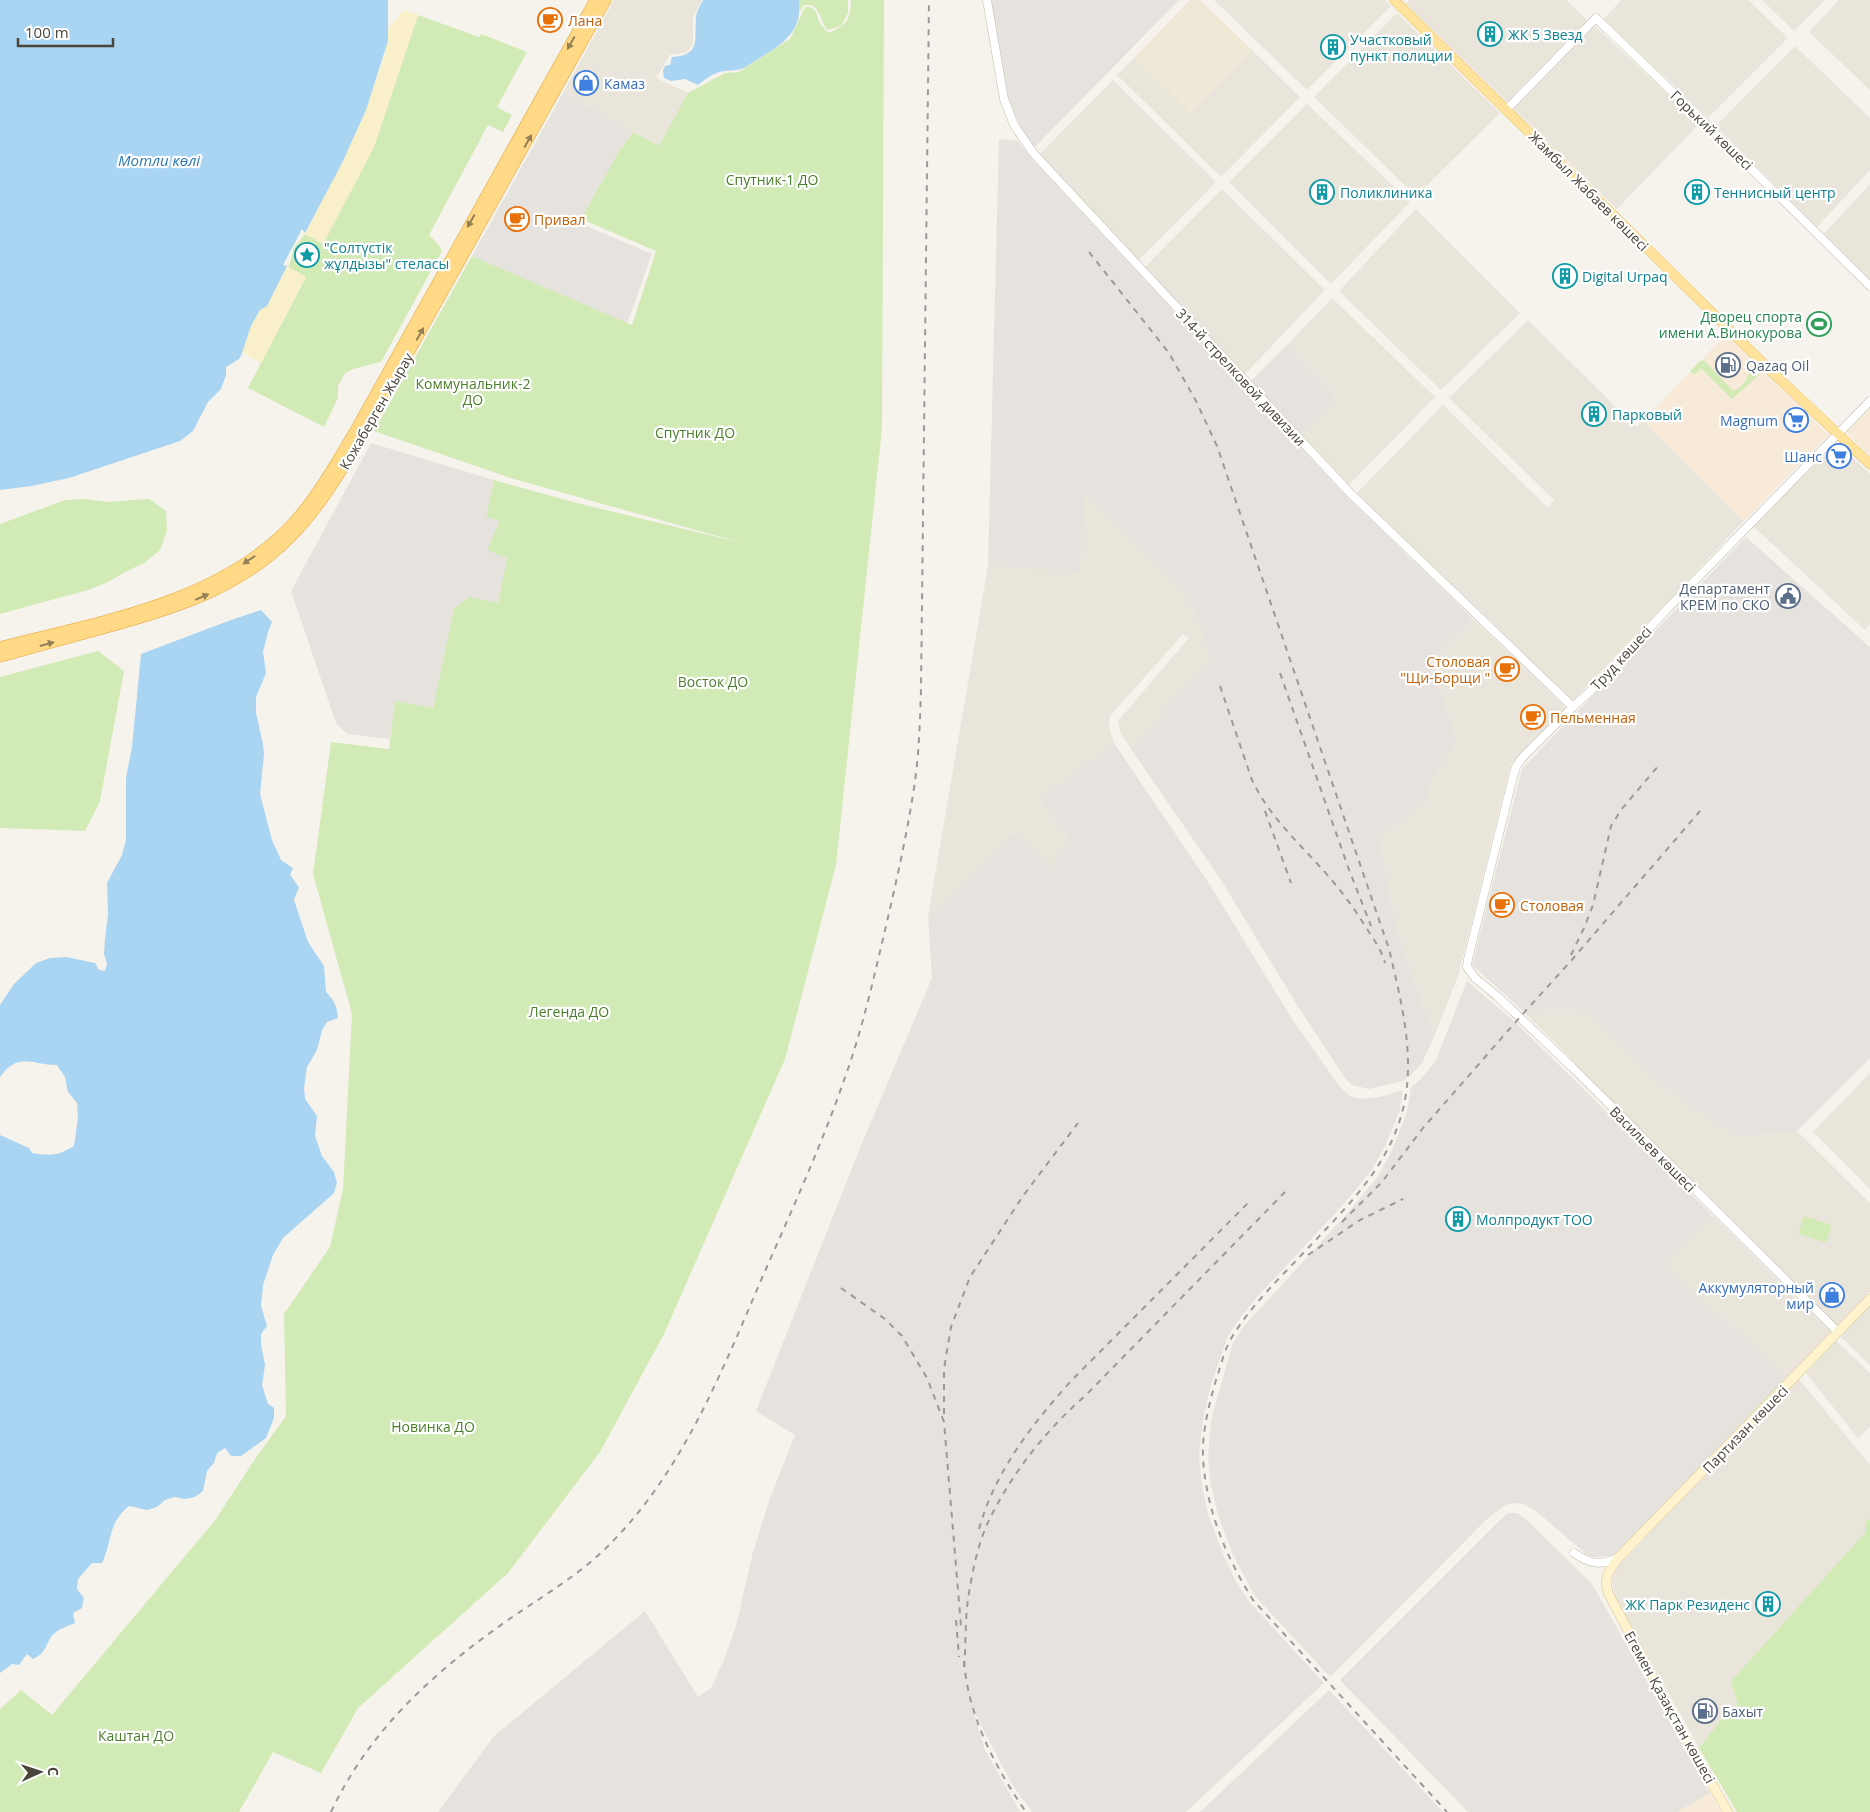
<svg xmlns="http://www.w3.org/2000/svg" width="1870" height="1812" viewBox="0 0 1870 1812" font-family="'Open Sans',sans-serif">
	<rect width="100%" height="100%" fill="#f6f3ec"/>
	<g fill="#eae5da">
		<path d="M614 0H702L693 18V43L687 52 670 55 656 78 688 93 659 147 563 93Z"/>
		<path d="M1214 0H1385L1391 6 1307 90Z"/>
		<path d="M1409 0H1566L1587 20 1507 102 1406 4Z"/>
		<path d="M1621 0H1748L1788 38 1708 118 1604 19Z"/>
		<path d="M1762 0H1825L1794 31Z"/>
		<path d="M1839 0H1870V90L1809 32Z"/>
		<path d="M1397 13 1500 113 1416 196 1314 97Z"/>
		<path d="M1595 26 1699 124 1617 209 1514 109Z"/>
		<path d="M1795 46 1870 118V170L1817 227 1716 126Z"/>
		<path d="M1252 50 1300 97 1221 177 1117 75 1135 57 1191 112Z"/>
		<path d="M1113 80 1216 182 1139 260 1039 155Z"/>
		<path d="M1307 104 1410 202 1331 284 1229 182Z"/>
		<path d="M1870 184V280L1824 234Z"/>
		<path d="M1222 189 1325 290 1245 374 1145 267Z"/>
		<path d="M1416 209 1520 313 1441 390 1339 291Z"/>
		<path d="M1332 298 1435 397 1349 485 1301 434 1336 397 1286 346Z"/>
		<path d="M1528 320 1630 421 1637 427 1643 421 1744 521 1573 701 1357 493 1443 405 1548 508 1554 500 1449 398Z"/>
		<path d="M1837 443 1870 474V624L1865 630 1753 526Z"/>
		<path d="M1083 492 1180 588 1199 621 1210 660 1131 749 1121 734 1118 721 1189 638 1183 634 1110 716 1109 726 1114 743 1040 799 1070 840 1049 870 1014 832 928 916 988 566 1080 570Z"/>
		<path d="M1473 619 1566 707 1511 764 1458 976 1434 1037 1396 927 1379 837 1427 801 1431 780 1457 740 1430 661Z"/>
		<path d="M1581 1009 1677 1097 1737 1137 1797 1131 1870 1203V1292L1838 1326 1522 1010Z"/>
		<path d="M1870 1073V1189L1813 1132Z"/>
		<path d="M1711 1214 1831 1332 1787 1378 1663 1265Z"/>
		<path d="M1870 1306V1365L1840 1336Z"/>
		<path d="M1836 1341 1870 1373V1427L1858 1438 1806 1373Z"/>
		<path d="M1799 1379 1870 1465V1518L1865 1523 1866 1533 1731 1681 1737 1702 1736 1708 1720 1721 1699 1748 1614 1595 1612 1578 1618 1566Z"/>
	</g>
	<g fill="#f7ead8">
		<path d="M1726 334 1829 435 1744 521 1643 421Z"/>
		<path d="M1870 408V456L1846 432Z"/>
		<path d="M1710 1793 1721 1812H1677Z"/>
	</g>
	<g fill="#e6e2dd">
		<path d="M990 0H1179L1034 148 1026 138 1008 99Z"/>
		<path d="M563 93 633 132 618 153 579 223 652 254 627 324 472 256Z"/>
		<path d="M999 139 1018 141 1033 160 1346 496 1473 619 1430 661 1457 740 1431 780 1427 801 1379 837 1396 927 1434 1037 1422 1063 1409 1077 1403 1081 1369 1089 1352 1085 1345 1078 1297 1005 1221 880 1131 749 1210 660 1199 621 1180 588 1084 493 1080 571 988 566Z"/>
		<path d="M1286 346 1336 397 1301 434 1251 381Z"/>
		<path d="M371 443 494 480 486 517 500 521 507 558 498 604 470 597 454 608 433 708 395 701 390 739 347 734 336 723 291 591Z"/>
		<path d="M1746 537 1870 647V1058L1797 1131 1737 1137 1677 1097 1581 1009 1522 1010 1472 965 1522 769Z"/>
		<path d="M1114 743 1210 885 1292 1019 1340 1087 1350 1096 1359 1099 1380 1097 1403 1090 1400 1109 1392 1130 1383 1150 1371 1171 1342 1206 1257 1297 1240 1318 1227 1338 1211 1385 1203 1418 1199 1457 1202 1485 1208 1514 1224 1556 1235 1580 1250 1603 1324 1683 1186 1812H1032L1013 1786 973 1710 985 1750 1020 1812H438L494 1736 645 1611 698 1697 711 1688 723 1662 736 1626 753 1552 770 1498 795 1435 756 1411 860 1148 932 978 928 916 1014 832 1049 869 1070 840 1040 799Z"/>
		<path d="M1467 981 1515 1022 1711 1214 1663 1265 1787 1378 1614 1556 1593 1557 1586 1554 1536 1511 1524 1504 1514 1503 1505 1505 1486 1520 1330 1677 1255 1596 1232 1553 1217 1512 1211 1484 1208 1457 1211 1420 1233 1343 1245 1325 1345 1216 1377 1178 1390 1155 1399 1133 1407 1112 1411 1087 1421 1079 1436 1060Z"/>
		<path d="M1508 1513H1517L1527 1520 1592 1584 1710 1793 1677 1812H1468L1340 1680 1501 1519Z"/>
		<path d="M1329 1690 1443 1812H1200Z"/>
	</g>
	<path fill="#efe8d6" d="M1190 0H1200L1252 50 1191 112 1135 57Z"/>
	<g fill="#d2eab5">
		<path d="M799 0H848V13L841 26 827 30C821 21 821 12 812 5H804L800 11Z"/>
		<path d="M851 0H884L882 428 836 865 785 1059 664 1334 600 1452 508 1573 358 1708 321 1773 273 1752 239 1812H0V1709L21 1690 52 1715 216 1519 253 1462 286 1416 284 1314 330 1247 343 1189 352 1014 313 874 331 742 389 749 395 701 433 708 454 608 470 597 498 603 507 558 487 550 500 521 486 517 494 480 573 502 742 543 514 479 374 431 472 256 632 325 656 251 581 219 618 153 633 132 659 146 688 93 725 73 739 72 790 39 805 7C817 6 816 15 820 23 822 27 826 30 828 33 846 26 851 20 851 0Z"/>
		<path d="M418 15 479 37 481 34 527 52 497 107 512 115 503 132 488 125 429 235 439 245 442 251 381 362 353 369 345 373 338 386V398L324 427 248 388 306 277 287 266H289L294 248 305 234 323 244 374 147Z"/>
		<path d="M1700 361H1705L1733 391C1747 386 1745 377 1753 368L1759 375 1732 399 1701 368 1695 375 1690 371Z"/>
		<path d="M86 499 107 502 149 499 166 511 167 531 160 550 144 563 125 572 108 582 88 590 0 614V524L65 500Z"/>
		<path d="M98 651 124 671 100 801 85 831 0 828V677Z"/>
		<path d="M1807 1217 1829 1224 1831 1227 1827 1241 1824 1242 1800 1234 1799 1232 1803 1218Z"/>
		<path d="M1870 1518V1812H1737L1699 1748 1720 1721 1736 1708 1737 1702 1731 1681 1865 1533V1523Z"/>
	</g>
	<g fill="#f9efc9">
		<path d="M404 10 418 15 374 147 323 244 305 234 342 163 366 110 385 54 388 29Z"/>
		<path d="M287 266 306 277 261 363 242 352 251 326 260 310 267 306Z"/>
	</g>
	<g fill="#a9d4f2">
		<path d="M0 0H388V41L366 110 342 163 305 233 302 229 283 265 287 266 267 306 260 310 251 326 241 356 239 359 226 367V375L221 389 208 402 193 431 180 441 69 478 31 486 0 490Z"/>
		<path d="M703 0H799C804 38 771 50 744 68 737 71 731 70 724 71 715 72 705 79 698 85L685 79 671 81 664 78 663 70 665 66 670 65 672 57C701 55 694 41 696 19 696 12 700 6 703 0Z"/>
		<path d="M261 610 272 622 268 632 263 652 266 673 256 697V713L263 744 264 754 260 794 272 840 281 860 293 868 290 875 299 887 294 900 308 942 324 966 326 992C334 1000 337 1006 338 1018L327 1022 322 1030 317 1050 307 1067 304 1088 305 1099 317 1116 315 1136 322 1156 334 1172 337 1183 334 1193 283 1238 273 1255 263 1285 261 1306 267 1326 261 1334V1344L265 1365 262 1385 268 1404 274 1408V1418L266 1438 241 1456H231L225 1448 217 1453 214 1463 207 1471 203 1491 195 1497 185 1499 175 1497 165 1500 157 1507 147 1510 129 1506C107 1524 113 1540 102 1563H92L78 1579 77 1589 84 1598 82 1608 73 1613 75 1623C69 1626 61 1628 56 1632 45 1640 49 1652 33 1659L27 1654 19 1665 12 1664 0 1673V1135L29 1148 32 1153C50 1156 58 1156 74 1146L78 1118 77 1103 68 1092 65 1077 57 1065C31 1065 19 1051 0 1077V1005L14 984 36 963 50 958 66 957 95 963 99 970 105 971 107 963 104 954 105 939 108 914 107 883 122 855 126 840V778L132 747 141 654 231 620Z"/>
	</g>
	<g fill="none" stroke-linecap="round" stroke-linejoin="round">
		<defs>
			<g id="tertiary">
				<path d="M987 0 1004 99 1014 125 1034 154 1349 492 1573 707"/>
				<path d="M1506 110 1596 18 1707 125 1870 286"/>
				<path d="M1838 1332 1572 1067 1497 996 1475 978 1467 967 1468 959 1513 777 1516 767 1522 758 1573 707 1597 685 1670 606 1870 401"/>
				<path d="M1574 1553C1590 1564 1600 1566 1618 1558"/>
			</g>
			<path id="secondary" d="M1728 1812 1680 1728 1608 1593 1606 1582 1608 1573 1618 1558 1870 1299"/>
			<path id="primary" d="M1394 0 1589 191 1770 370 1870 464"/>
			<g id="trunk">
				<path d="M0 647C100 621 220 602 293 523 318 495 337 461 356 429L595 0"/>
				<path d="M0 657C34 648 68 638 102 629 171 610 239 590 290 538 321 507 342 470 364 433L606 0"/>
			</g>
		</defs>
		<use href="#tertiary" stroke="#c2bbae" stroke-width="9"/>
		<use href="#secondary" stroke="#d6c79b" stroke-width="10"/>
		<use href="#primary" stroke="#e6c16a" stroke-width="10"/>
		<use href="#trunk" stroke="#e0a43c" stroke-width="11"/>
		<use href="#tertiary" stroke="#fff" stroke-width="8"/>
		<use href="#secondary" stroke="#fff3cd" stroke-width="9"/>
		<use href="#primary" stroke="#ffe39c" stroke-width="9"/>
		<use href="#trunk" stroke="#ffd985" stroke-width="10"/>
		<g stroke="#9a9a9a" stroke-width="2" stroke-dasharray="6 6" stroke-linecap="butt">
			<path d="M1089 252 1169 353 1196 401 1217 446 1389 949C1401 1000 1416 1057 1403 1109 1389 1166 1347 1207 1308 1248 1281 1277 1252 1304 1232 1337 1224 1350 1221 1366 1216 1380 1209 1404 1202 1432 1203 1458 1206 1509 1226 1557 1253 1600L1447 1812"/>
			<path d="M1280 673 1348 867 1371 926"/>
			<path d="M1220 686 1252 780C1269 816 1297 841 1323 870 1339 888 1353 906 1365 926 1373 938 1381 949 1385 963"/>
			<path d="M1265 811 1291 883"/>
			<path d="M1571 955 1584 928 1593 905 1611 826 1621 810 1659 765"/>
			<path d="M1342 1222 1382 1182 1423 1128 1520 1017 1570 962 1700 811"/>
			<path d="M1308 1255 1360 1220 1403 1199"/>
			<path d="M841 1288 885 1319 902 1336 927 1378 944 1422 961 1626"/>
			<path d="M944 1414V1369L951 1327 970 1277 1023 1196 1078 1123"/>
			<path d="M979 1529C995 1471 1033 1423 1072 1380L1248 1203"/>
			<path d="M956 1620 959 1657"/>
			<path d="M964 1661C968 1716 995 1767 1026 1812"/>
			<path d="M964 1667C966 1645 965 1621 968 1599 972 1573 978 1542 990 1518 1013 1472 1046 1430 1085 1396L1285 1192"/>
			<path d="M331 1812C370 1729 434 1672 508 1620 544 1595 583 1573 613 1541 684 1468 722 1371 762 1278 790 1214 820 1149 843 1083 860 1037 871 990 882 943 894 892 906 840 914 788 919 755 920 722 921 689L929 0"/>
		</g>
	</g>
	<defs><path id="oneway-solid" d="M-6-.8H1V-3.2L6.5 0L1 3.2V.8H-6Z" transform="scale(1.25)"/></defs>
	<g fill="#938057">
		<use href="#oneway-solid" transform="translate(571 43) rotate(119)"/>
		<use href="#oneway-solid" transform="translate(528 141) rotate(-61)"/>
		<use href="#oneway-solid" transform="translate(471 221) rotate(119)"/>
		<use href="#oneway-solid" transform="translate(420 334) rotate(-61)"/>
		<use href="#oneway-solid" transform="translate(249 560) rotate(146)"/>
		<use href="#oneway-solid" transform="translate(202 597) rotate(-23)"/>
		<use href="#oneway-solid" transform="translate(47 644) rotate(-15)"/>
	</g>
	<defs>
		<symbol id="cafe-ring" viewBox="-11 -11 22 22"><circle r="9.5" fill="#fff" stroke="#e8710a" stroke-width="1.5"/><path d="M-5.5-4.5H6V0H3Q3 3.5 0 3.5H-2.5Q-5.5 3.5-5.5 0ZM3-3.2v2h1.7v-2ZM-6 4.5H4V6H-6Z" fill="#e8710a"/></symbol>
		<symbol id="building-ring" viewBox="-11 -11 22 22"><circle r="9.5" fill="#fff" stroke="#0f9aa8" stroke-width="1.5"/><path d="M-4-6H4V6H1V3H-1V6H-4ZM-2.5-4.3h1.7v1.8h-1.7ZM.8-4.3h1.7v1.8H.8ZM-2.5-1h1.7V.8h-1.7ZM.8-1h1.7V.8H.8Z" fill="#0f9aa8"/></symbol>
		<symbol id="shop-ring" viewBox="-11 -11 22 22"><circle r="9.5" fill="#fff" stroke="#3f7fe0" stroke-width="1.5"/><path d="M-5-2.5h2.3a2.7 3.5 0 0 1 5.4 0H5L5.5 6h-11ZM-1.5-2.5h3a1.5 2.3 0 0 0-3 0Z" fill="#3f7fe0"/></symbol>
		<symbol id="sight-ring" viewBox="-11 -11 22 22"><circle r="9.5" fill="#fff" stroke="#0f9aa8" stroke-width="1.5"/><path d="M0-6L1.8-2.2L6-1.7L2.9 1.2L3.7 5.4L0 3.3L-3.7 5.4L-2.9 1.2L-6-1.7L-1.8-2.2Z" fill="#0f9aa8"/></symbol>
		<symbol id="stadium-ring" viewBox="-11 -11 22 22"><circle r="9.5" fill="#fff" stroke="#2e9e5b" stroke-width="1.5"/><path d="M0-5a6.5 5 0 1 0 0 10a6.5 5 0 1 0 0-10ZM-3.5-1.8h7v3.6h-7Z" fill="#2e9e5b"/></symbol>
		<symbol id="fuel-ring" viewBox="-11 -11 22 22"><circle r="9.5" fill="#fff" stroke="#5c6f8a" stroke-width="1.5"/><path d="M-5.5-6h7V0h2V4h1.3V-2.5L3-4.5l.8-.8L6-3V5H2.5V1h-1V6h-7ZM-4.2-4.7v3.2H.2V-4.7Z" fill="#5c6f8a"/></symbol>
		<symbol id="supermarket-ring" viewBox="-11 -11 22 22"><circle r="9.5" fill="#fff" stroke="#3f7fe0" stroke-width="1.5"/><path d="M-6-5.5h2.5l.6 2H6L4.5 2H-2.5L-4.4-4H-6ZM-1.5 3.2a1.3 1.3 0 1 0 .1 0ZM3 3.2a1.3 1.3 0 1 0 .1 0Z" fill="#3f7fe0"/></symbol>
		<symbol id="civic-ring" viewBox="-11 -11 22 22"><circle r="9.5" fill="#fff" stroke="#5c6f8a" stroke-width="1.5"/><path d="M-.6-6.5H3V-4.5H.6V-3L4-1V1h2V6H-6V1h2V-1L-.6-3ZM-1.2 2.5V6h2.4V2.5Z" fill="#5c6f8a"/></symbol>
	</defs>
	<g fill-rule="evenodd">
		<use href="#cafe-ring" x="536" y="6" width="28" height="28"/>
		<use href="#building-ring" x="1476" y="20" width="28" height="28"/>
		<use href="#building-ring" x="1319" y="33" width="28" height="28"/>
		<use href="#shop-ring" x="572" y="69" width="28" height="28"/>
		<use href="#building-ring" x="1308" y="178" width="28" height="28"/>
		<use href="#building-ring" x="1683" y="178" width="28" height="28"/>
		<use href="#cafe-ring" x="503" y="205" width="28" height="28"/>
		<use href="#sight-ring" x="293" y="241" width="28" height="28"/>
		<use href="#building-ring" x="1551" y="262" width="28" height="28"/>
		<use href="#stadium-ring" x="1805" y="310" width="28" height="28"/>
		<use href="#fuel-ring" x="1714" y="351" width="28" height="28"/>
		<use href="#building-ring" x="1580" y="400" width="28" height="28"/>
		<use href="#supermarket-ring" x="1782" y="406" width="28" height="28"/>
		<use href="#supermarket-ring" x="1825" y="442" width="28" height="28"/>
		<use href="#civic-ring" x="1774" y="582" width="28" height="28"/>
		<use href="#cafe-ring" x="1493" y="655" width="28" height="28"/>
		<use href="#cafe-ring" x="1519" y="703" width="28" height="28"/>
		<use href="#cafe-ring" x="1488" y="891" width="28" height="28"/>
		<use href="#building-ring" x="1444" y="1205" width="28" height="28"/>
		<use href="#shop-ring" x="1818" y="1281" width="28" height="28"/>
		<use href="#building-ring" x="1754" y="1590" width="28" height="28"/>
		<use href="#fuel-ring" x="1691" y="1697" width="28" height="28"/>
	</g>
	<g text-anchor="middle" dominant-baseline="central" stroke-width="4.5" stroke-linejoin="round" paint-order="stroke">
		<g font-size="14" fill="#c56008" stroke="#fff" text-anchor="start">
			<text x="568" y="20">Лана</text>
			<text x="534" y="219">Привал</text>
			<text x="1490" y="661" text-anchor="end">Столовая<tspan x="1490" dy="16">"Щи-Борщи "</tspan></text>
			<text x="1550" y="717">Пельменная</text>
			<text x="1520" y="905">Столовая</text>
		</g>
		<g font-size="14" fill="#0d838f" stroke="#fff" text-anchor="start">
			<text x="1508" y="34">ЖК 5 Звезд</text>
			<text x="1350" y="39">Участковый<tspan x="1350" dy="16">пункт полиции</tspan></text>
			<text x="1340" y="192">Поликлиника</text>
			<text x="1714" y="192">Теннисный центр</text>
			<text x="324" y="247">"Солтүстік<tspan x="324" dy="16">жұлдызы" стеласы</tspan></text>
			<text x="1582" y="276">Digital Urpaq</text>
			<text x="1612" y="414">Парковый</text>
			<text x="1476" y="1219">Молпродукт ТОО</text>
			<text x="1750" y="1604" text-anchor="end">ЖК Парк Резиденс</text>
		</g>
		<g font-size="14" fill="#366cbe" stroke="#fff" text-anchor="end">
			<text x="604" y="83" text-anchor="start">Камаз</text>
			<text x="1778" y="420">Magnum</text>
			<text x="1822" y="456">Шанс</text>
			<text x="1814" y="1287">Аккумуляторный<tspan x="1814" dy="16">мир</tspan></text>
		</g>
		<g font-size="14" fill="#4b4439" stroke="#fff">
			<text transform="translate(1712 130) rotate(44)">Горький көшесі</text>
			<text transform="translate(1589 191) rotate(45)">Жамбыл Жабаев көшесі</text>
			<text transform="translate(1241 377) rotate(47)">314-й стрелковой дивизии</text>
			<text transform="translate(376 411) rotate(-60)">Кожаберген Жырау</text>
			<text transform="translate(1621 658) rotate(-47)">Труд көшесі</text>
			<text transform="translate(1653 1149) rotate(45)">Васильев көшесі</text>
			<text transform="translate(1745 1429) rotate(-46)">Партизан көшесі</text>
			<text transform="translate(1670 1707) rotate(61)">Егемен Қазақстан көшесі</text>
		</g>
		<g font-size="14" fill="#4a7f2a" stroke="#fff">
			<text x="772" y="179">Спутник-1 ДО</text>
			<text x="473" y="383">Коммунальник-2<tspan x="473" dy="16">ДО</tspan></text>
			<text x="695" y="432">Спутник ДО</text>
			<text x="713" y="681">Восток ДО</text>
			<text x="569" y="1011">Легенда ДО</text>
			<text x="433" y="1426">Новинка ДО</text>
			<text x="136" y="1735">Каштан ДО</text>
		</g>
		<g font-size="14" fill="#27864d" stroke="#fff" text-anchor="end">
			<text x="1802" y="316">Дворец спорта<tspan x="1802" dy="16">имени А.Винокурова</tspan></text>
		</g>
		<g font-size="14" fill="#4e5e75" stroke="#fff" text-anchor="start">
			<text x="1746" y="365">Qazaq Oil</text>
			<text x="1770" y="588" text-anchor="end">Департамент<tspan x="1770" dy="16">КРЕМ по СКО</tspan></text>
			<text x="1722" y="1711">Бахыт</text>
		</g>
		<g font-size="15" font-style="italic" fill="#2e7ab2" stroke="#fff">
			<text x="159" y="160">Мотли көлі</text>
		</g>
	</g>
	<g transform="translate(40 1772) rotate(87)" stroke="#ffffff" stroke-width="4" paint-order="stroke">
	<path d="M0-4L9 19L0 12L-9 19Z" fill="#4b4439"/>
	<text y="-8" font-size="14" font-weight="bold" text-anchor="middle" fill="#4b4439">С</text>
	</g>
	<path d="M18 38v8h95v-8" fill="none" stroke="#4b4439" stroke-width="2.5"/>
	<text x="25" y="38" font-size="15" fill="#4b4439" stroke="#ffffff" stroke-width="4" paint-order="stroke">100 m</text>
</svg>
